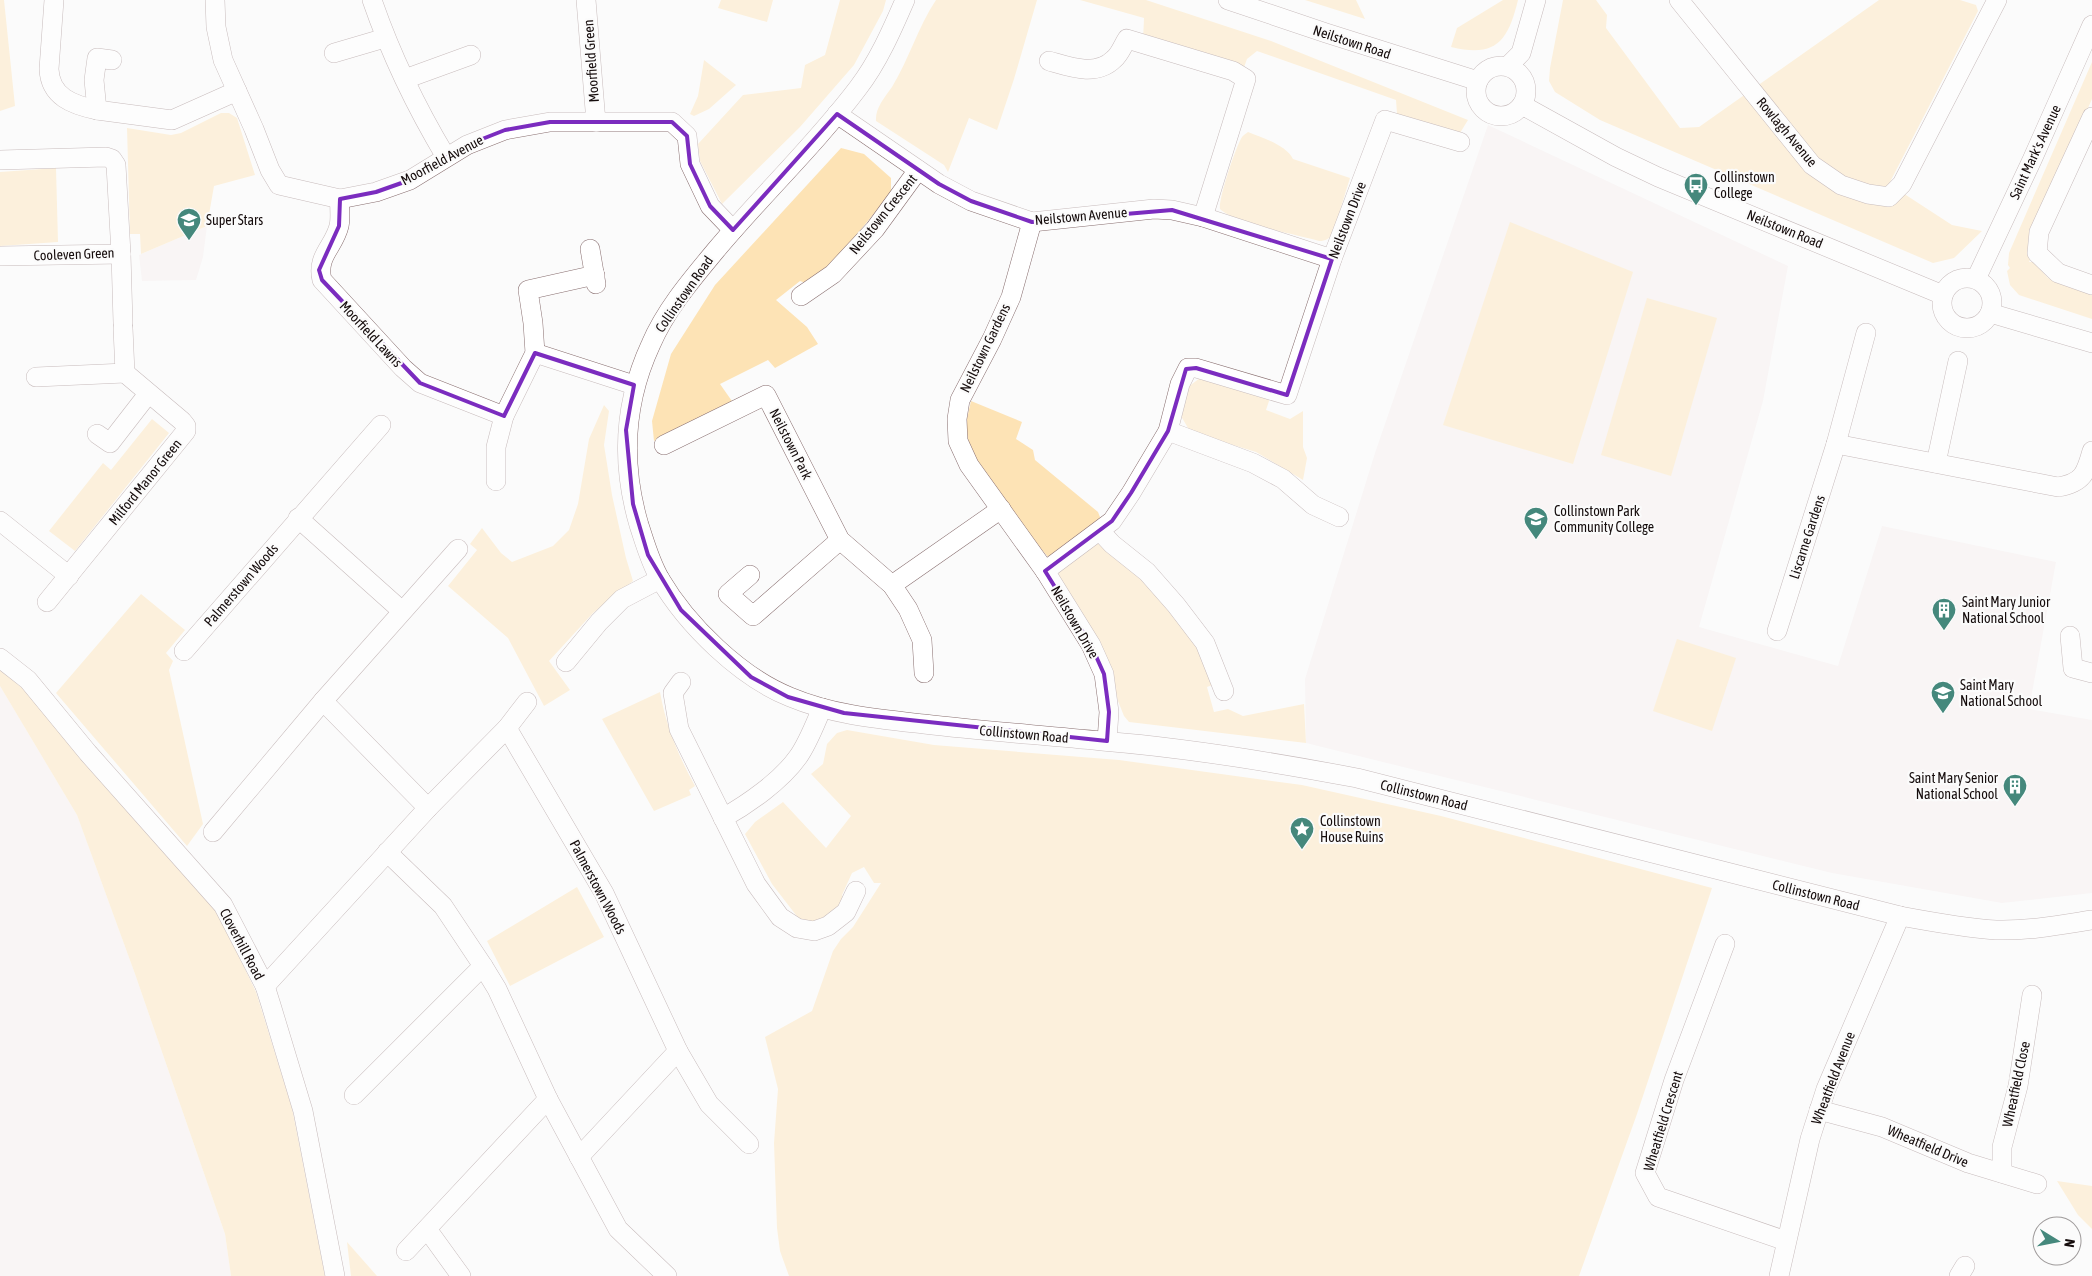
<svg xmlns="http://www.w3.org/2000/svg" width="2092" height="1276" viewBox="0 0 2092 1276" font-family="'Asap Condensed',sans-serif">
	<rect width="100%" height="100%" fill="#fbfbfb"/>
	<g fill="#f5eded">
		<path d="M1488 125 1788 266 1763 401 1699 627 1838 666 1882 526 2056 562 2029 709 2092 720V893L2002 903 1832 873 1306 743 1305 679 1375 453Z"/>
		<path d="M207 226 203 257 196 280 142 281 139 255Z"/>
		<path d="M0 686 77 815 135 974 225 1234 231 1276H0Z"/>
	</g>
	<g fill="#fde3b5">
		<path d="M0 0H4L15 106 0 111Z"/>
		<path d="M721 0H773L767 22 718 8Z"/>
		<path d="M840 0H886L883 11 854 65 800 127 722 204 700 161 698 144 743 95 801 88 805 65 825 55Z"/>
		<path d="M936 0H1037L1014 79 997 130 969 118 948 172 944 165 876 121C875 108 885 97 892 87 909 59 918 27 936 0Z"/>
		<path d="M1080 0H1146L1271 41 1468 120 1460 133 1397 114 1396 100 1257 51 1247 59 1243 70 1143 40 1144 18Z"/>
		<path d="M1305 0H1356L1365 19Z"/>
		<path d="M1503 0H1518C1508 41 1496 58 1451 47L1457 28Z"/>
		<path d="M1563 0H1596L1607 15 1606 28 1680 128 1699 127 1879 0H1960L1976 5 1978 11 1889 184 1952 225 1982 231 1954 258 1933 263 1600 120 1555 92 1549 81 1550 68Z"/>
		<path d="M704 60 736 85 709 109 694 116 690 114 698 96Z"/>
		<path d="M2092 62V99L2034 230 2033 255 2029 262H2034L2048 278 2092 293V319L2019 295 2010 285 2007 271 2010 268 2008 265 2009 253Z"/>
		<path d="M221 113H229L237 118 255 175 214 186 207 226 141 254 140 234H130L127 128 171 135 181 133Z"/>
		<path d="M1248 132C1263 138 1286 145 1293 159L1350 178 1333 233C1329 239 1326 241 1319 241 1298 235 1234 223 1220 209 1218 200 1236 146 1242 137 1243 135 1246 134 1248 132Z"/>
		<path d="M841 148 864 154 891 178V193L814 286 800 281 776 300 807 327 818 344 775 368 768 360 720 384 734 404 654 441 652 421 671 354 715 285Z"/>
		<path d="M56 168 58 242 0 246V172Z"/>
		<path d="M1510 222 1633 272 1573 464 1443 425Z"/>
		<path d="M1647 298 1717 318 1671 476 1601 455Z"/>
		<path d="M1200 378 1270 398 1266 410 1290 419 1303 411V447L1307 458 1303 480 1256 452 1197 434 1188 428 1181 416 1188 387Z"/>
		<path d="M971 401 1022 422 1016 439 1033 450 1035 460 1098 512 1114 553 1162 599 1202 648 1218 683 1207 687 1214 712 1228 709 1243 716 1304 704 1306 743 1129 722 1124 716 1118 701 1111 674 1065 590 1055 565 1023 528 971 451 965 427Z"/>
		<path d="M604 405 609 411 604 445 612 495 626 558 633 581 593 613 549 661 570 690 544 706 508 638 448 586 477 550 470 544 482 528 501 553 512 562 553 546 569 530 578 504 589 439Z"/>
		<path d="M152 419 169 433 75 551 49 531 103 463 111 470Z"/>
		<path d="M141 594 185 630 166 653 173 661 169 670 203 824 187 846 56 693Z"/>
		<path d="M1677 639 1736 658 1712 731 1653 711Z"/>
		<path d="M0 670 25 690 217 911 256 992 292 1108 325 1276H231L225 1234 135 974 77 815 0 686Z"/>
		<path d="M660 692C666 726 678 755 695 786L689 790 691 795 654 811 602 719Z"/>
		<path d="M847 730 934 745 1119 760 1302 785 1441 816 1712 888 1637 1114 1579 1276H789L780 1251 777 1228 774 1143 778 1089 765 1037 812 1011 833 951 841 939 853 927 881 883H874L864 867 852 873 842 895 844 900 840 909 816 927 799 919 772 884 745 834 755 822 783 802 826 848 851 816 811 774 823 764 827 744 837 733Z"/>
		<path d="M577 887 604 937 510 986 487 941Z"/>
		<path d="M2057 1181 2092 1186V1229L2078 1215Z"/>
		<path d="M347 1242 377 1276H351Z"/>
	</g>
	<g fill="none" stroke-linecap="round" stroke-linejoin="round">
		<defs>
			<g id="minor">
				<path d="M54 0 49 69C50 97 73 105 97 110"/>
				<path d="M215 0 216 27 223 60 254 129 270 170 279 185 340 199 376 192 410 180 467 145 505 130 550 122H672L687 136 690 164 710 206 733 230"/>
				<path d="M372 0C391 55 416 107 446 157"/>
				<path d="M586 0 596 122"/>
				<path d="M905 0C892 30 878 62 858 88 815 145 762 195 716 250 692 279 666 309 651 344 624 402 621 464 639 525 645 543 650 562 660 579 687 625 740 677 790 697 833 715 878 719 924 724 983 731 1042 735 1102 741 1188 748 1273 762 1357 778L1900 916C1932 922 1964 928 1996 930 2028 931 2060 925 2092 920"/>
				<path d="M1228 0 1326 33 1478 81"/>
				<path d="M1679 0 1812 165 1841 185 1868 194 1889 197 1902 184 1997 0"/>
				<path d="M334 53 385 38"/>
				<path d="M112 60 97 58 94 80 97 110 172 120 237 91"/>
				<path d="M1049 61C1070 67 1096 77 1114 59 1120 54 1123 45 1127 39L1233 71 1246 79 1203 217"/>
				<circle cx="1501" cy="91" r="25"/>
				<path d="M1508 66 1521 53 1536 0"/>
				<path d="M405 79 471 55"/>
				<path d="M1522 105 1616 157 1658 177 1943 295"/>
				<path d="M837 114 939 184 971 201 1032 222 1154 209 1172 210 1203 217 1332 259"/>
				<path d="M2092 117 2039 232 2037 253 2058 273 2092 285"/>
				<path d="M0 160 106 157 112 159 116 165 121 254 0 256"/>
				<path d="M340 199C339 207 341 218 339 226 334 247 316 256 322 280L403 368 420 383 504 416"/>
				<path d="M1032 222 1011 297 992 339 960 400 957 419 958 441 969 465 1045 571 1091 645 1104 674 1109 712 1107 741"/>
				<path d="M590 249 596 284"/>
				<path d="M121 254 123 323"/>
				<circle cx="1967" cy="303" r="25"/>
				<path d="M1976 279 2032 160 2092 25"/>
				<path d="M801 296 833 274 875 229 918 170"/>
				<path d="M1990 313 2092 343"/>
				<path d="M535 353 634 385"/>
				<path d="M36 377 125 373 123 328"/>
				<path d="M1168 431 1253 463 1283 479 1313 505 1339 517"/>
				<path d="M97 434 110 443 148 394"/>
				<path d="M1836 444 2058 487C2083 483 2086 473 2092 451"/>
				<path d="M664 445 766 395 840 540 892 585 908 609 922 640 924 673"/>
				<path d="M1936 463 1958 361"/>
				<path d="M496 481V447L504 416 535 353 533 323 528 290 595 275"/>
				<path d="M298 518 402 611"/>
				<path d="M0 521 69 576"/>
				<path d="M1100 531 1112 544 1147 572 1176 605 1205 643 1224 691"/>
				<path d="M1045 571 1112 521 1131 493 1168 431 1180 384 1188 368H1196L1287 395 1332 259 1385 120 1460 142"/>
				<path d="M750 575 728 594 753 616 840 540"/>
				<path d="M892 585 1001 509"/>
				<path d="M47 602 186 431V426L182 421 125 373"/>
				<path d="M1777 631 1836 444 1866 333"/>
				<path d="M2070 636 2073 668 2092 673"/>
				<path d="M184 651 381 425"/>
				<path d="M0 658 28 680 88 753 223 905 265 986 271 1005 303 1111 335 1276"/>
				<path d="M566 662 599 622 622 599 660 579"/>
				<path d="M681 682 673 693 679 729 756 884 780 917 797 928 814 931 828 926 846 912 856 891"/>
				<path d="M323 701 428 808"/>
				<path d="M507 728 604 893 678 1051 709 1104 749 1144"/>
				<path d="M723 818C748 804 781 781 798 757 808 743 815 724 822 708"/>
				<path d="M213 832 323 701 458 549"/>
				<path d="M387 852 443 906 483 966 497 989 548 1099 618 1229 667 1276"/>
				<path d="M1725 944 1674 1080 1645 1173 1658 1197 1786 1241"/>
				<path d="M265 986 428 808 507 728 527 702"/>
				<path d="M354 1095 483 966"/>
				<path d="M1819 1110 1882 1127 1968 1163 2037 1184"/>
				<path d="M579 1157 678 1051"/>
				<path d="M2002 1173V1147L2018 1086 2032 995"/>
				<path d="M427 1229 461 1276"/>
				<path d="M406 1251 548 1099"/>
				<path d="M1779 1276 1810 1139 1826 1089 1900 916"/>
				<path d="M1959 1276 1965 1266"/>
			</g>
		</defs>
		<use href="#minor" stroke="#896f70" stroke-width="20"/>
		<use href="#minor" stroke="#fff" stroke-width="19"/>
	</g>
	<path d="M0 0H2092V1276H0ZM837 114 939 184 971 201 1032 222 1172 210 1332 259 1287 395 1196 368 1186 369 1168 431 1131 493 1112 521 1045 571 1091 645 1104 674 1109 712 1107 741 844 713 788 697 751 677 681 610 648 555 633 504 626 430 634 385 535 353 504 416 420 383 322 280 319 270 339 226 340 199 376 192 410 180 467 145 505 130 550 122H672L687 136 690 164 710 206 733 230Z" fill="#fbfbfb" fill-opacity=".55" fill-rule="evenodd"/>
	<path fill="none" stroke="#7b2cbf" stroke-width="4" stroke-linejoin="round" d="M837 114 939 184 971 201 1032 222 1172 210 1332 259 1287 395 1196 368 1186 369 1168 431 1131 493 1112 521 1045 571 1091 645 1104 674 1109 712 1107 741 844 713 788 697 751 677 681 610 648 555 633 504 626 430 634 385 535 353 504 416 420 383 322 280 319 270 339 226 340 199 376 192 410 180 467 145 505 130 550 122H672L687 136 690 164 710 206 733 230Z"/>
	<defs>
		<symbol id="bus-pin" viewBox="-11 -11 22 30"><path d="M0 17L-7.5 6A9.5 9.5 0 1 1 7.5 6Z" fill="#45887c" stroke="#fbfbfb"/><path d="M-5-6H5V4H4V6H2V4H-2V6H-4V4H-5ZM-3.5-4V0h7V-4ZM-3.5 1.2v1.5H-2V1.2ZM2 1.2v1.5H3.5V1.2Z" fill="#fff"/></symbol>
		<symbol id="school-pin" viewBox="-11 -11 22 30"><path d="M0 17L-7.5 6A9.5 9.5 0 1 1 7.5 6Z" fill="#45887c" stroke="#fbfbfb"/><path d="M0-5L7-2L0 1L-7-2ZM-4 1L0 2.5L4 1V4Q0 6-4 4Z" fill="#fff"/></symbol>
		<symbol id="building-pin" viewBox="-11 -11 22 30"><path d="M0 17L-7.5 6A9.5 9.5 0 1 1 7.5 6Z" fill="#45887c" stroke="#fbfbfb"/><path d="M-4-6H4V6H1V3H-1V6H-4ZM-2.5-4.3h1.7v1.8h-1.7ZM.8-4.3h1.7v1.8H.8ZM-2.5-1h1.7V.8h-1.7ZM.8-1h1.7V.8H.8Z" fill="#fff"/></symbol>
		<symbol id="sight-pin" viewBox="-11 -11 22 30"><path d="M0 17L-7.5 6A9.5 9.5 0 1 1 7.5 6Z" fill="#45887c" stroke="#fbfbfb"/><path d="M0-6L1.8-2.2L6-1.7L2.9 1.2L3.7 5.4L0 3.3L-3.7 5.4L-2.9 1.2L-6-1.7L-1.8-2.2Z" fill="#fff"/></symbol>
	</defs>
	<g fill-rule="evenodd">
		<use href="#bus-pin" x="1682" y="171" width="28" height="38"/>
		<use href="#school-pin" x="175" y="206" width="28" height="38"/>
		<use href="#school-pin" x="1522" y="505" width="28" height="38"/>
		<use href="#building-pin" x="1930" y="596" width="28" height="38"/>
		<use href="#school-pin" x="1929" y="679" width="28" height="38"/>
		<use href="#building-pin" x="2001" y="772" width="28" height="38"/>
		<use href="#sight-pin" x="1288" y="815" width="28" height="38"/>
	</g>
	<g text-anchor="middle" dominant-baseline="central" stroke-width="4.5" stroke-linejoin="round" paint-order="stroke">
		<g font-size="14" fill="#150c0c" stroke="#fbfbfb">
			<text transform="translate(1352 42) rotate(18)">Neilstown Road</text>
			<text transform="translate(591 61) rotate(-94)">Moorfield Green</text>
			<text transform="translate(1787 132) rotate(50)">Rowlagh Avenue</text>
			<text transform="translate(2035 152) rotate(-65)">Saint Mark's Avenue</text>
			<text transform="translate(442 160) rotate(-28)">Moorfield Avenue</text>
			<text transform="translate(883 214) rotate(-51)">Neilstown Crescent</text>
			<text transform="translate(1081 216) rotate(-5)">Neilstown Avenue</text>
			<text transform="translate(1347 220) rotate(-69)">Neilstown Drive</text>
			<text transform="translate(1785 229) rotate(22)">Neilstown Road</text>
			<text transform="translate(74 254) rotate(-2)">Cooleven Green</text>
			<text transform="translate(684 294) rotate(-55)">Collinstown Road</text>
			<text transform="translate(371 334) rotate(47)">Moorfield Lawns</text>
			<text transform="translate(985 348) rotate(-64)">Neilstown Gardens</text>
			<text transform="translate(791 444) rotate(63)">Neilstown Park</text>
			<text transform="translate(145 482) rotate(-51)">Milford Manor Green</text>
			<text transform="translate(1807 537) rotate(-72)">Liscarne Gardens</text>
			<text transform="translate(241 585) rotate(-49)">Palmerstown Woods</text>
			<text transform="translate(1075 622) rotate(60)">Neilstown Drive</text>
			<text transform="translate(1024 734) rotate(5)">Collinstown Road</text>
			<text transform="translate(1424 795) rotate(14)">Collinstown Road</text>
			<text transform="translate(598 887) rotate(62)">Palmerstown Woods</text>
			<text transform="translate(1816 895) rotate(14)">Collinstown Road</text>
			<text transform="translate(242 944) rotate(62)">Cloverhill Road</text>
			<text transform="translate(1833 1078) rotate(-69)">Wheatfield Avenue</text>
			<text transform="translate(2016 1084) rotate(-78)">Wheatfield Close</text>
			<text transform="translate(1663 1121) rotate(-73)">Wheatfield Crescent</text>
			<text transform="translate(1928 1146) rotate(23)">Wheatfield Drive</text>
		</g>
		<g font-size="14" fill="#150c0c" stroke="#fbfbfb" text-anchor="start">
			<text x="1714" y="177">Collinstown<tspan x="1714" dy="16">College</tspan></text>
			<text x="206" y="220">Super Stars</text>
			<text x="1554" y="511">Collinstown Park<tspan x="1554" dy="16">Community College</tspan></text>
			<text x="1962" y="602">Saint Mary Junior<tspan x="1962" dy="16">National School</tspan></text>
			<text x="1960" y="685">Saint Mary<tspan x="1960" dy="16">National School</tspan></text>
			<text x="1998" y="778" text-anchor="end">Saint Mary Senior<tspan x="1998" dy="16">National School</tspan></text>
			<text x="1320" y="821">Collinstown<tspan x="1320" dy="16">House Ruins</tspan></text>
		</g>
	</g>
	<g transform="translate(2057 1241) rotate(100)"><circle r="24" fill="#fbfbfb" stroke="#9f9b9b"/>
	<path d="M0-4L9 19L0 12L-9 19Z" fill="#45887c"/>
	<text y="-8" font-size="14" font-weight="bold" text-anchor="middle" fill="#150c0c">N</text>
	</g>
</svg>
